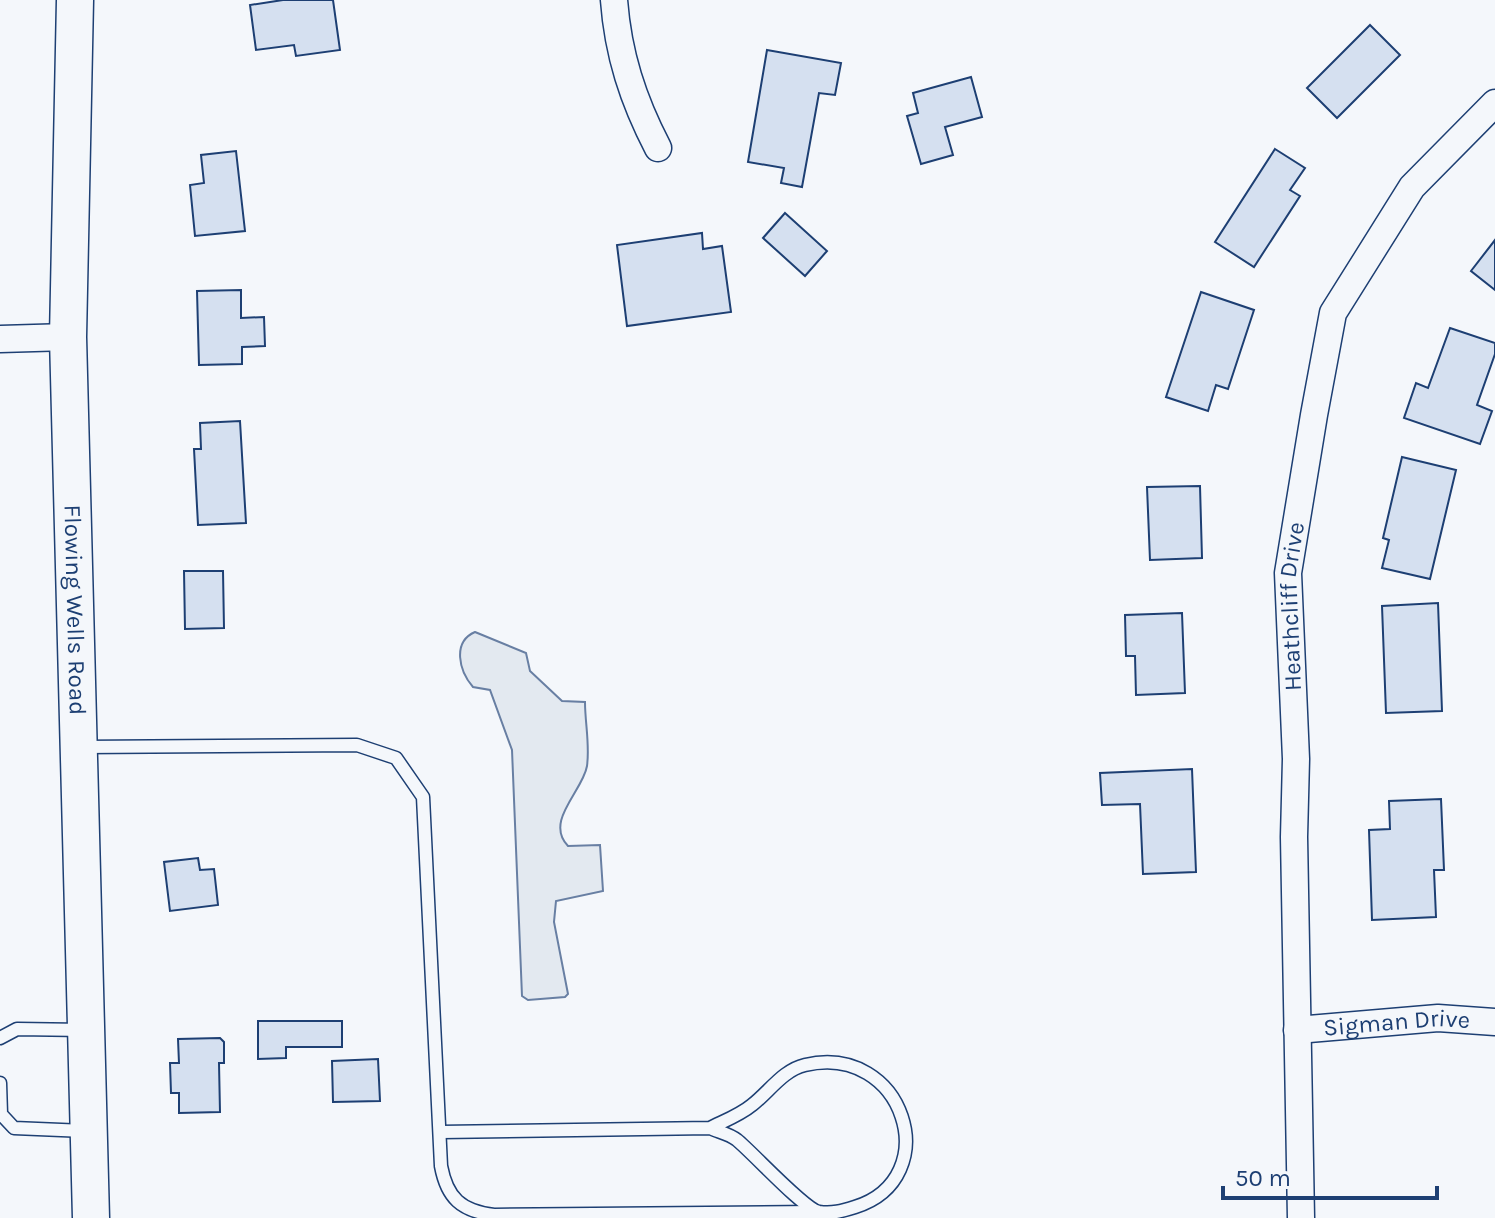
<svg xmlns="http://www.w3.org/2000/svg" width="1495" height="1218" viewBox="0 0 1495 1218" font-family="Karla,sans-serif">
	<rect width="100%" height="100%" fill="#f4f7fb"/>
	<path fill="#e3e9f0" stroke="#687fa3" stroke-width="2" d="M475 632 526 653 530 671 562 701 585 702C585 723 590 745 587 766 583 791 544 821 568 846L600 845 603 891 556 901 554 922 568 994 565 997 528 1000 522 996 512 750 490 690 473 687C459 671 452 642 475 632Z"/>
	<g fill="#d5e0f0" stroke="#1d3f73" stroke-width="2">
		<path d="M283 0H333L340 50 296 56 294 45 256 50 250 5Z"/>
		<path d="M1370 25 1400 55 1337 118 1307 88Z"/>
		<path d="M767 50 841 63 835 95 819 93 802 187 781 183 784 168 748 162Z"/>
		<path d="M971 77 982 117 945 127 953 155 921 164 907 116 918 113 913 93Z"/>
		<path d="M1275 149 1305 168 1290 190 1300 196 1254 267 1215 242Z"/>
		<path d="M236 151 245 231 195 236 190 185 204 183 201 155Z"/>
		<path d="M785 213 827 251 805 276 763 238Z"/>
		<path d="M702 233 703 249 722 246 731 312 627 326 617 245Z"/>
		<path d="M1495 240V290L1471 271Z"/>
		<path d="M241 290V318L264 317 265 346 242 347V364L199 365 197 291Z"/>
		<path d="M1201 292 1254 310 1228 389 1216 385 1208 411 1166 397Z"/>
		<path d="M1450 328 1495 343V354L1477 405 1492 411 1480 444 1404 418 1416 383 1428 388Z"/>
		<path d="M240 421 246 523 198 525 194 449H201L200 423Z"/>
		<path d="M1402 457 1456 470 1430 579 1382 568 1389 540 1383 538Z"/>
		<path d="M1200 486 1202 558 1150 560 1147 487Z"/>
		<path d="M184 571H223L224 628 185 629Z"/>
		<path d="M1438 603 1442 711 1386 713 1382 606Z"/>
		<path d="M1182 613 1185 693 1136 695 1135 656H1126L1125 615Z"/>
		<path d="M1192 769 1196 872 1143 874 1140 804 1102 805 1100 773Z"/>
		<path d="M1441 799 1444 870H1434L1436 917 1372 920 1369 830 1390 829 1389 801Z"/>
		<path d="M198 858 200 870 214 869 218 905 170 911 164 862Z"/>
		<path d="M258 1021H342V1047H286V1058L258 1059Z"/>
		<path d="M220 1038 224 1042V1063H219L220 1112 179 1113V1093H171L170 1063H179L178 1039Z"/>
		<path d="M378 1059 380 1101 333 1102 332 1061Z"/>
	</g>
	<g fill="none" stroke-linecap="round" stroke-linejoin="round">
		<defs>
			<g id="service">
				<path d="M82 747 357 745 396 758 423 797 441 1166C447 1198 461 1211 494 1215L815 1212V1218"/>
				<path d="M0 1038 17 1029 85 1030"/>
				<path d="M0 1083 1 1114 14 1128 85 1131"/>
				<path d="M441 1132 710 1128C719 1132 730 1134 737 1140 753 1153 804 1209 819 1212 832 1214 842 1211 855 1207 947 1178 904 1042 805 1065 783 1070 769 1092 752 1105 740 1115 724 1121 710 1128"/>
			</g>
			<g id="minor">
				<path d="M614 0C618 54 633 100 658 148"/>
				<path d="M0 339 68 337"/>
				<path id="s1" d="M1297 1030 1438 1018 1495 1022"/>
				<path id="s2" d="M1301 1218 1294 837 1296 759 1288 573 1314 415 1333 313 1412 187 1495 103"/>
			</g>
			<g id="secondary">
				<path id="s3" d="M75 0 68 337 91 1218"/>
			</g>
		</defs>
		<use href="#service" stroke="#1d3f73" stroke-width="15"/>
		<use href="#minor" stroke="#1d3f73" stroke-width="29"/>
		<use href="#secondary" stroke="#1d3f73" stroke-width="39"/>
		<use href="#service" stroke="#f4f7fb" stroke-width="12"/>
		<use href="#minor" stroke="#f4f7fb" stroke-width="26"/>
		<use href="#secondary" stroke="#f4f7fb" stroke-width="36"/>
	</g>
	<g text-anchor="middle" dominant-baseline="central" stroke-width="6" stroke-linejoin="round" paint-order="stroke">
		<g font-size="24" fill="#1d3f73" stroke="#f4f7fb">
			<text stroke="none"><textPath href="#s2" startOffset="612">Heathcliff Drive</textPath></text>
			<text stroke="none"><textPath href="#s3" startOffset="610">Flowing Wells Road</textPath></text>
			<text stroke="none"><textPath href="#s1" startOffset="100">Sigman Drive</textPath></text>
		</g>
	</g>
	<path d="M1223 1186v12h214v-12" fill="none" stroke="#1d3f73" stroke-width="4"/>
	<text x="1235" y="1186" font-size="24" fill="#1d3f73" stroke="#f4f7fb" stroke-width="6" paint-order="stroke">50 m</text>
</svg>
